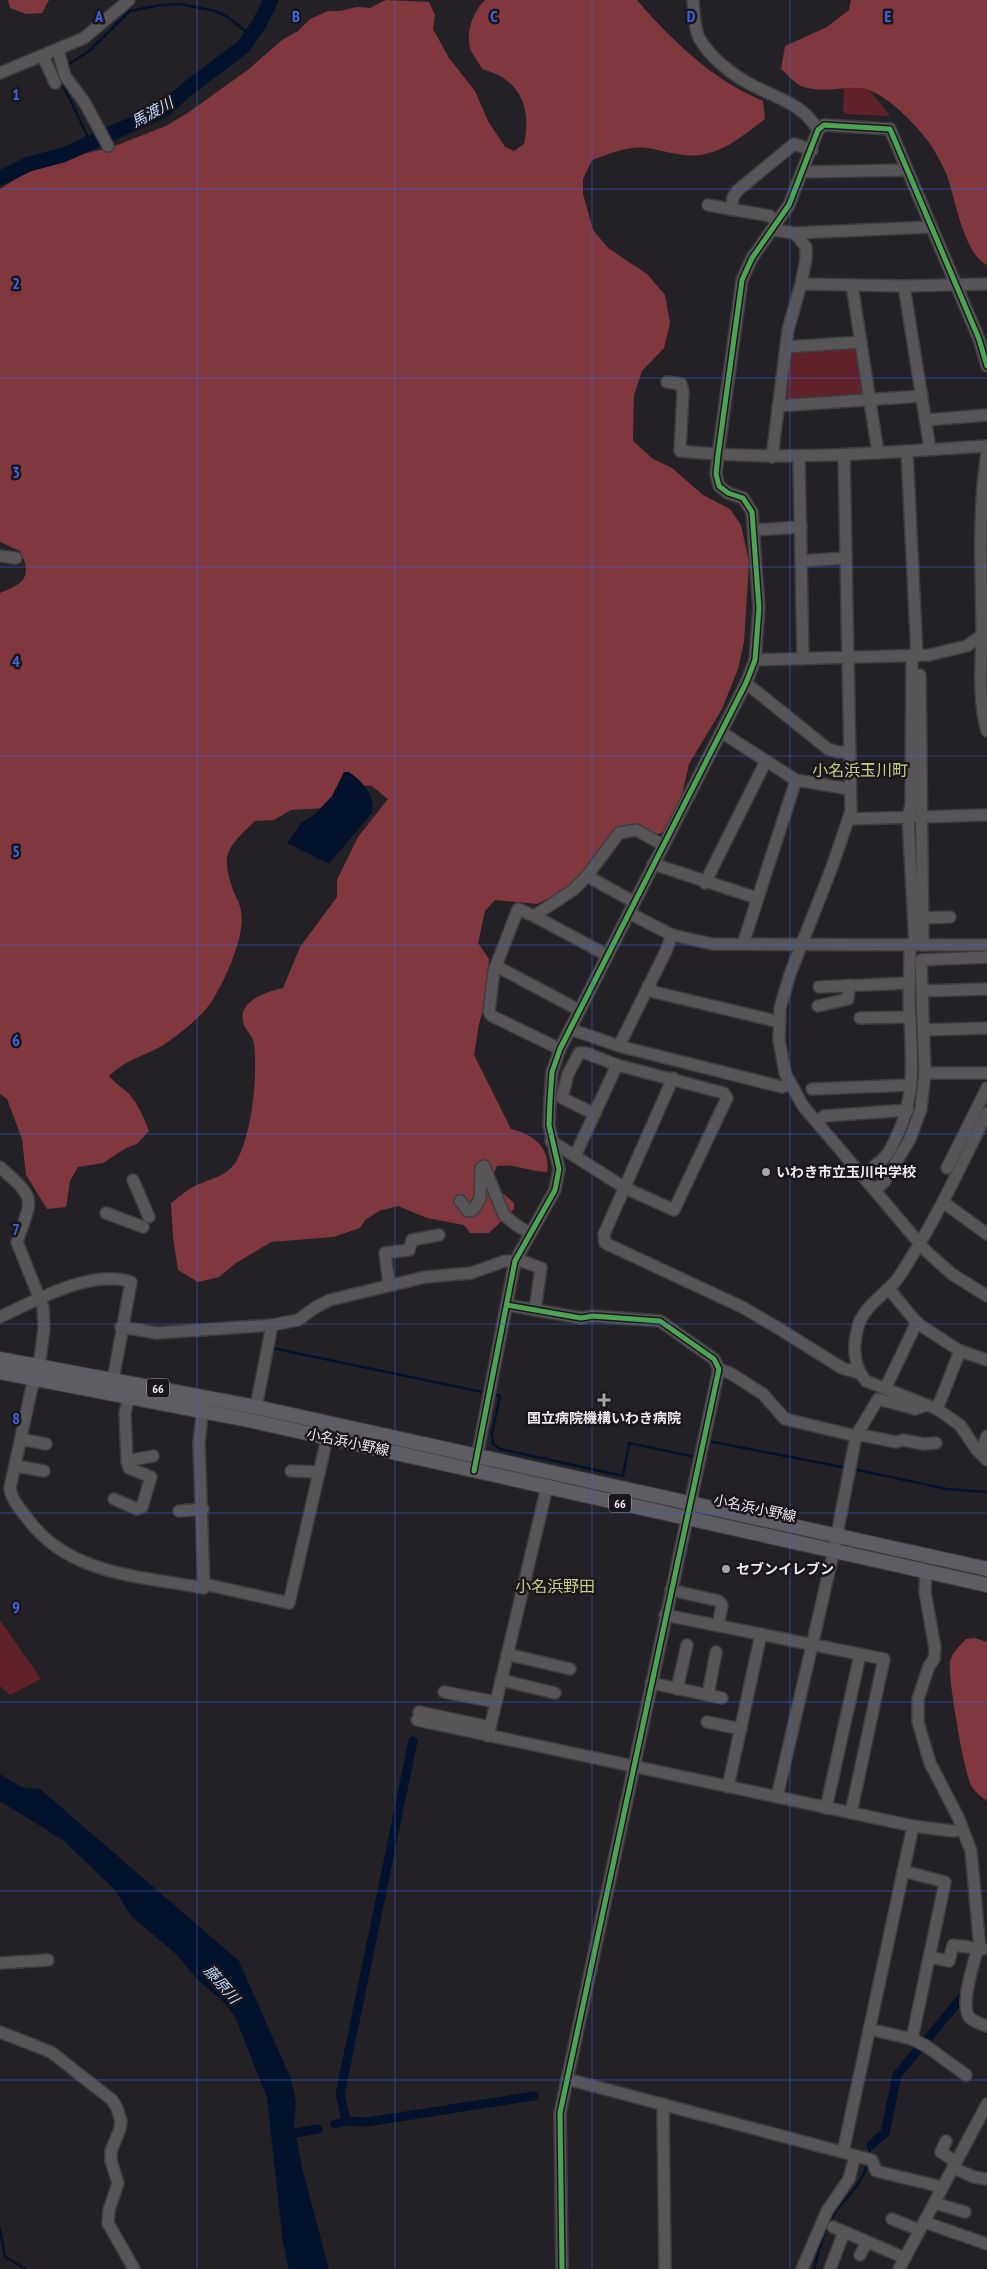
<svg xmlns="http://www.w3.org/2000/svg" width="987" height="2269" viewBox="0 0 987 2269" font-family="'PT Sans Narrow','Noto Sans JP',sans-serif">
	<rect width="100%" height="100%" fill="#232125"/>
	<g fill="#612128">
		<path d="M853 84 870 91 890 116 846 114 843 111 844 89Z"/>
		<path d="M858 348 865 393 863 397 786 403 784 400 790 354 793 350Z"/>
		<path d="M0 1620 41 1679 10 1695 0 1686Z"/>
	</g>
	<g fill="#80383e">
		<path d="M8 0H49L42 13 26 14 10 8Z"/>
		<path d="M386 0 429 2 435 15 433 29 449 58 475 91 488 121 505 147 514 151 524 144C532 107 520 79 482 69 479 62 472 55 470 48 466 31 473 11 485 0H637C672 41 713 80 763 101L765 119C746 133 729 149 705 154 688 159 666 151 648 148 629 145 609 154 592 160L583 179V194L593 230 608 248 647 274 665 295 670 323 664 348 642 371 634 395 633 441 653 459 672 468 703 495 730 509 741 525 749 562 744 642 738 669 722 709 689 764 679 808 664 832 656 835 625 827 577 884 537 904 495 900 485 911 478 943 489 959 485 1003 479 1024 474 1055 511 1129C533 1134 551 1148 547 1172 529 1172 514 1163 497 1166L492 1177 494 1189 504 1194 514 1203V1209L489 1233H470L464 1225 427 1218 398 1206 379 1211 365 1220 360 1228 333 1237 271 1242 236 1263 219 1277 198 1282 178 1270 173 1237 171 1203C178 1198 185 1191 193 1187 208 1179 228 1177 237 1160 252 1134 258 1074 254 1044 252 1031 240 1029 243 1013 247 998 269 991 283 988L300 947 337 897V880L358 837 388 799 372 786 353 785 325 808 291 810 274 820 255 821C228 847 220 853 233 890 236 897 240 904 241 911 246 936 224 983 210 1004 199 1019 174 1039 158 1048 140 1057 123 1062 109 1076 115 1084 124 1088 130 1095 139 1106 144 1118 149 1131L137 1144 126 1148 103 1163 78 1167 70 1181 66 1207 47 1209 26 1175 22 1139 7 1099 0 1094V593C24 583 33 577 20 551L0 542V189L27 172 79 155 112 147 166 126 189 112 249 69 282 40 298 31 310 19 328 11H340L357 7 370 8Z"/>
		<path d="M851 0H987V265C963 254 955 195 946 173 941 162 934 149 927 140 914 122 884 92 862 88 842 86 821 94 801 86 794 83 787 74 781 69L785 46 827 27 849 10Z"/>
		<path d="M975 1638 987 1642V1801C981 1796 974 1792 971 1785 964 1772 947 1673 950 1661 953 1652 960 1645 966 1639Z"/>
	</g>
	<g fill="#03122c">
		<path d="M344 772H349C362 781 376 796 372 813L329 864 287 843 301 823 315 814 332 796Z"/>
		<path d="M0 1774 21 1787 40 1789 239 1961 291 2079 296 2102 294 2127 303 2172 329 2269H289L283 2243 267 2098 236 2019 227 2005 198 1980 176 1954 131 1916 115 1890 64 1841 0 1801Z"/>
	</g>
	<g fill="none" stroke-linecap="round" stroke-linejoin="round">
		<g stroke="#03122c" stroke-width="2.5">
			<path d="M66 66 89 51 130 11 160 5 180 4 215 11 226 16 252 36"/>
			<path d="M60 74 59 77 90 141"/>
			<path d="M272 1348 487 1393"/>
			<path d="M492 1394 500 1396 492 1433 493 1444 500 1449 623 1476 629 1443 695 1457V1455"/>
			<path d="M708 1441 847 1468"/>
			<path d="M853 1469 947 1489 987 1492"/>
			<path d="M869 2156 871 2145"/>
			<path d="M0 2229 5 2257 26 2269"/>
			<path d="M814 2269C819 2250 824 2230 834 2214 846 2196 864 2183 868 2161"/>
		</g>
		<g stroke="#03122c" stroke-width="9">
			<path d="M346 2121 340 2094 413 1741"/>
			<path d="M335 2124 346 2121 367 2122 534 2096"/>
			<path d="M284 2135 318 2129"/>
			<path d="M871 2145 885 2133 897 2075 964 1995 965 1989"/>
		</g>
		<path stroke="#03122c" stroke-width="15" d="M0 178 29 164 63 155 164 110 187 89 243 47 259 24 271 0"/>
		<defs>
			<g id="minor">
				<path d="M693 0C694 12 694 27 699 38 710 57 731 74 750 84 777 99 801 102 818 130"/>
				<path d="M58 50 65 76 85 103 108 146"/>
				<path d="M43 56 55 83"/>
				<path d="M0 73 84 38 129 0"/>
				<path d="M803 172 907 170"/>
				<path d="M708 205 770 216 778 222"/>
				<path d="M732 210 733 197 738 190 794 144 812 150"/>
				<path d="M772 230 795 233 930 227"/>
				<path d="M801 284 904 286 987 284"/>
				<path d="M852 285 878 453"/>
				<path d="M904 286 930 449"/>
				<path d="M786 347 861 342"/>
				<path d="M667 382 681 384 683 392 680 451C783 462 884 452 987 446"/>
				<path d="M778 406 922 396"/>
				<path d="M926 420 987 415"/>
				<path d="M907 451 917 656"/>
				<path d="M987 453C978 509 981 568 982 624 982 660 977 696 987 731"/>
				<path d="M844 455 851 811 832 867 790 974 780 1008 779 1040 785 1073 803 1106 926 1251 952 1274 987 1296"/>
				<path d="M772 457 788 330 801 284 806 259V247L795 233"/>
				<path d="M799 457 803 659"/>
				<path d="M754 530 801 527"/>
				<path d="M0 556 16 558"/>
				<path d="M801 561 846 558"/>
				<path d="M912 656 911 804 908 818 915 945"/>
				<path d="M755 660 929 655 967 646 985 633"/>
				<path d="M920 675 923 945"/>
				<path d="M746 683 828 749 838 752H850"/>
				<path d="M721 732 796 780 850 789"/>
				<path d="M849 819 987 815"/>
				<path d="M653 864 757 898"/>
				<path d="M587 876 634 902"/>
				<path d="M705 883 766 761"/>
				<path d="M629 913 672 935 712 944 987 945"/>
				<path d="M534 916 518 909 494 971 489 1012 492 1016 560 1049"/>
				<path d="M923 918 950 917"/>
				<path d="M743 944 796 780"/>
				<path d="M607 955 534 916 573 890 587 876 619 833 636 830 663 845"/>
				<path d="M496 966 579 1010"/>
				<path d="M648 986 654 992 780 1022"/>
				<path d="M819 987 910 983"/>
				<path d="M922 991 987 989"/>
				<path d="M818 1006 848 999 849 985"/>
				<path d="M860 1018 910 1017"/>
				<path d="M570 1029 619 1046 782 1087 791 1084"/>
				<path d="M923 1030 987 1028"/>
				<path d="M619 1046 666 951 672 935"/>
				<path d="M925 1073H987"/>
				<path d="M673 1078 604 1234 605 1243 744 1308 778 1328 842 1368 859 1373"/>
				<path d="M812 1089 911 1085"/>
				<path d="M987 1113C962 1163 939 1214 909 1261 904 1269 900 1277 894 1283 882 1296 862 1309 858 1327 853 1345 853 1366 866 1381L937 1409 960 1425 976 1449 987 1460"/>
				<path d="M817 1122 824 1116 908 1110"/>
				<path d="M551 1141 625 1188 674 1210 727 1098 724 1093 617 1065 586 1053H579L568 1074 562 1098 595 1114"/>
				<path d="M575 1156 617 1065"/>
				<path d="M875 1165C886 1159 891 1149 896 1138 918 1093 911 1052 909 1003 909 983 910 964 910 945"/>
				<path d="M0 1167C38 1201 32 1197 17 1242L43 1307 44 1328 39 1367 31 1391 10 1488C11 1499 20 1509 27 1518 68 1575 140 1576 204 1588L199 1443 203 1405"/>
				<path d="M947 1168 987 1088"/>
				<path d="M133 1180 149 1217"/>
				<path d="M875 1190 885 1181 910 1139 921 1109 925 1073 921 960 987 957"/>
				<path d="M460 1201 468 1211 473 1210 480 1199 481 1168 484 1166 504 1215 516 1225 530 1233"/>
				<path d="M943 1202 987 1234"/>
				<path d="M106 1213 143 1227"/>
				<path d="M389 1285 385 1253 409 1250 412 1240 439 1235"/>
				<path d="M889 1289 917 1323 960 1351 987 1360"/>
				<path d="M507 1305 581 1318 593 1316 660 1321 714 1359 719 1369 560 2113 562 2269"/>
				<path d="M0 1317C35 1301 92 1268 131 1282L113 1380"/>
				<path d="M121 1327 157 1333 272 1325 298 1320 316 1307 330 1300 425 1277 471 1273 505 1261H522L541 1268 535 1310"/>
				<path d="M719 1369 730 1373 763 1394 785 1419 856 1436 834 1550 777 1797"/>
				<path d="M885 1389 917 1322"/>
				<path d="M256 1407 272 1325"/>
				<path d="M937 1409 960 1351"/>
				<path d="M856 1436 878 1399 915 1409 926 1405"/>
				<path d="M856 1436 861 1435 896 1442 903 1440 924 1444 936 1443"/>
				<path d="M21 1439 46 1444"/>
				<path d="M981 1452 987 1436"/>
				<path d="M127 1461 153 1456"/>
				<path d="M476 1462 515 1261 555 1190 559 1169 549 1125 550 1100 552 1072 560 1049 746 683 755 660 759 608 752 512 743 498 728 493 719 486 716 474 718 455 742 280 752 258 789 205 818 130 824 125 890 129 979 339 987 366"/>
				<path d="M16 1466 44 1471"/>
				<path d="M291 1471 319 1472"/>
				<path d="M114 1499 137 1509 142 1507 151 1477 129 1468 127 1461 125 1413 129 1396"/>
				<path d="M179 1511 203 1509"/>
				<path d="M926 1571 925 1592 935 1648 934 1659 929 1666 918 1699V1722L930 1763 958 1817 971 1851 980 1949"/>
				<path d="M204 1584 289 1603 327 1438"/>
				<path d="M671 1590 719 1601 722 1605 718 1626"/>
				<path d="M665 1615 884 1659 851 1813"/>
				<path d="M507 1654 570 1669"/>
				<path d="M501 1680 555 1693"/>
				<path d="M651 1683 722 1698"/>
				<path d="M677 1689 687 1645"/>
				<path d="M444 1692 496 1702"/>
				<path d="M708 1695 716 1652"/>
				<path d="M419 1712 490 1727"/>
				<path d="M417 1720 913 1826 953 1831 962 1830"/>
				<path d="M707 1722 741 1729"/>
				<path d="M488 1736 547 1487"/>
				<path d="M728 1787 761 1634"/>
				<path d="M826 1808 860 1655"/>
				<path d="M977 1949C974 1965 959 2005 970 2018 974 2022 981 2024 987 2026"/>
				<path d="M929 1957 949 1961 953 1945 983 1949"/>
				<path d="M0 1963 48 1960"/>
				<path d="M869 2029 912 2039 945 1882 903 1871"/>
				<path d="M0 2032 51 2052 112 2100 117 2108 121 2121 120 2129 111 2151V2161L118 2183 109 2210 108 2223 134 2269"/>
				<path d="M912 2039 926 2046 966 2075"/>
				<path d="M567 2079 872 2160 876 2171 942 2187"/>
				<path d="M663 2104 665 2269"/>
				<path d="M946 2141 941 2152 956 2162"/>
				<path d="M843 2152 913 1826"/>
				<path d="M953 2168 974 2177 987 2179"/>
				<path d="M934 2203 965 2212"/>
				<path d="M892 2219 919 2230"/>
				<path d="M924 2222 987 2244"/>
				<path d="M833 2227 905 2258"/>
				<path d="M860 2255 867 2242"/>
				<path d="M802 2269 827 2211 849 2179 855 2156"/>
				<path d="M830 2269 844 2232"/>
				<path d="M899 2269 987 2104"/>
			</g>
			<g id="major">
				<path d="M0 1359 256 1407 987 1569"/>
				<path d="M0 1372 253 1421 987 1585"/>
			</g>
		</defs>
		<use href="#minor" stroke="#3d3c3f" stroke-width="14"/>
		<use href="#major" stroke="#3d3c3f" stroke-width="16"/>
		<use href="#minor" stroke="#575557" stroke-width="11"/>
		<use href="#major" stroke="#5f5d64" stroke-width="14"/>
		<defs>
			<g id="cycleway">
				<path d="M507 1305 581 1318 593 1316 660 1321 714 1359 719 1369 560 2113 562 2269"/>
				<path d="M474 1471 515 1261 555 1190 559 1169 549 1125 550 1100 552 1072 560 1049 746 683 755 660 759 608 752 512 743 498 728 493 719 486 716 474 718 455 742 280 752 258 789 205 818 130 824 125 890 129 979 339 987 366"/>
			</g>
		</defs>
		<use href="#cycleway" stroke="#1b161d" stroke-width="8"/>
		<use href="#cycleway" stroke="#4ca352" stroke-width="5"/>
	</g>
	<path fill="none" stroke="#3c66db" stroke-width="1" stroke-opacity="0.55" d="M197 0V2269M395 0V2269M592 0V2269M790 0V2269M0 189H987M0 378H987M0 567H987M0 756H987M0 945H987M0 1134H987M0 1324H987M0 1513H987M0 1702H987M0 1891H987M0 2080H987"/>
	<g fill="#a7a4a8" stroke="#1b161d" stroke-width="2">
		<circle cx="766" cy="1172" r="5"/>
		<path d="M601.5 1392.5h5v5h5v5h-5v5h-5v-5h-5v-5h5z"/>
		<circle cx="726" cy="1569" r="5"/>
	</g>
	<g text-anchor="middle" dominant-baseline="central" stroke-width="5" stroke-linejoin="round" paint-order="stroke">
		<g fill="#1b161d" stroke="#afabb0" stroke-width="1">
			<rect x="147" y="1378.5" width="22" height="19" rx="4"/>
			<rect x="609" y="1493.5" width="22" height="19" rx="4"/>
		</g>
		<g font-size="12" font-weight="bold" fill="#eeebef">
			<text x="158" y="1388">66</text>
			<text x="620" y="1503">66</text>
		</g>
		<g font-size="14" font-weight="bold" fill="#eeebef" stroke="#1b161d" text-anchor="start">
			<text x="776" y="1172">いわき市立玉川中学校</text>
			<text x="604" y="1418" text-anchor="middle">国立病院機構いわき病院</text>
			<text x="736" y="1569">セブンイレブン</text>
		</g>
		<g font-size="14" fill="#eeebef" stroke="#1b161d">
			<text transform="translate(348 1442) rotate(12)">小名浜小野線</text>
			<text transform="translate(755 1508) rotate(12)">小名浜小野線</text>
		</g>
		<g font-size="15" font-style="italic" fill="#bfdbfd" stroke="#1b161d">
			<text transform="translate(152 112) rotate(-29)">馬渡川</text>
			<text transform="translate(222 1984) rotate(49)">藤原川</text>
		</g>
		<g font-size="16" fill="#c9ce81" stroke="#1b161d">
			<text x="860" y="770">小名浜玉川町</text>
			<text x="555" y="1586">小名浜野田</text>
		</g>
	</g>
	<g font-size="16" text-anchor="middle" font-weight="bold" fill="#3c66db" stroke="#1b161d" stroke-width="5" stroke-linejoin="round" paint-order="stroke">
		<text x="99" y="22">A</text>
		<text x="296" y="22">B</text>
		<text x="494" y="22">C</text>
		<text x="691" y="22">D</text>
		<text x="888" y="22">E</text>
		<text x="16" y="100">1</text>
		<text x="16" y="289">2</text>
		<text x="16" y="478">3</text>
		<text x="16" y="667">4</text>
		<text x="16" y="857">5</text>
		<text x="16" y="1046">6</text>
		<text x="16" y="1235">7</text>
		<text x="16" y="1424">8</text>
		<text x="16" y="1613">9</text>
	</g>
</svg>
